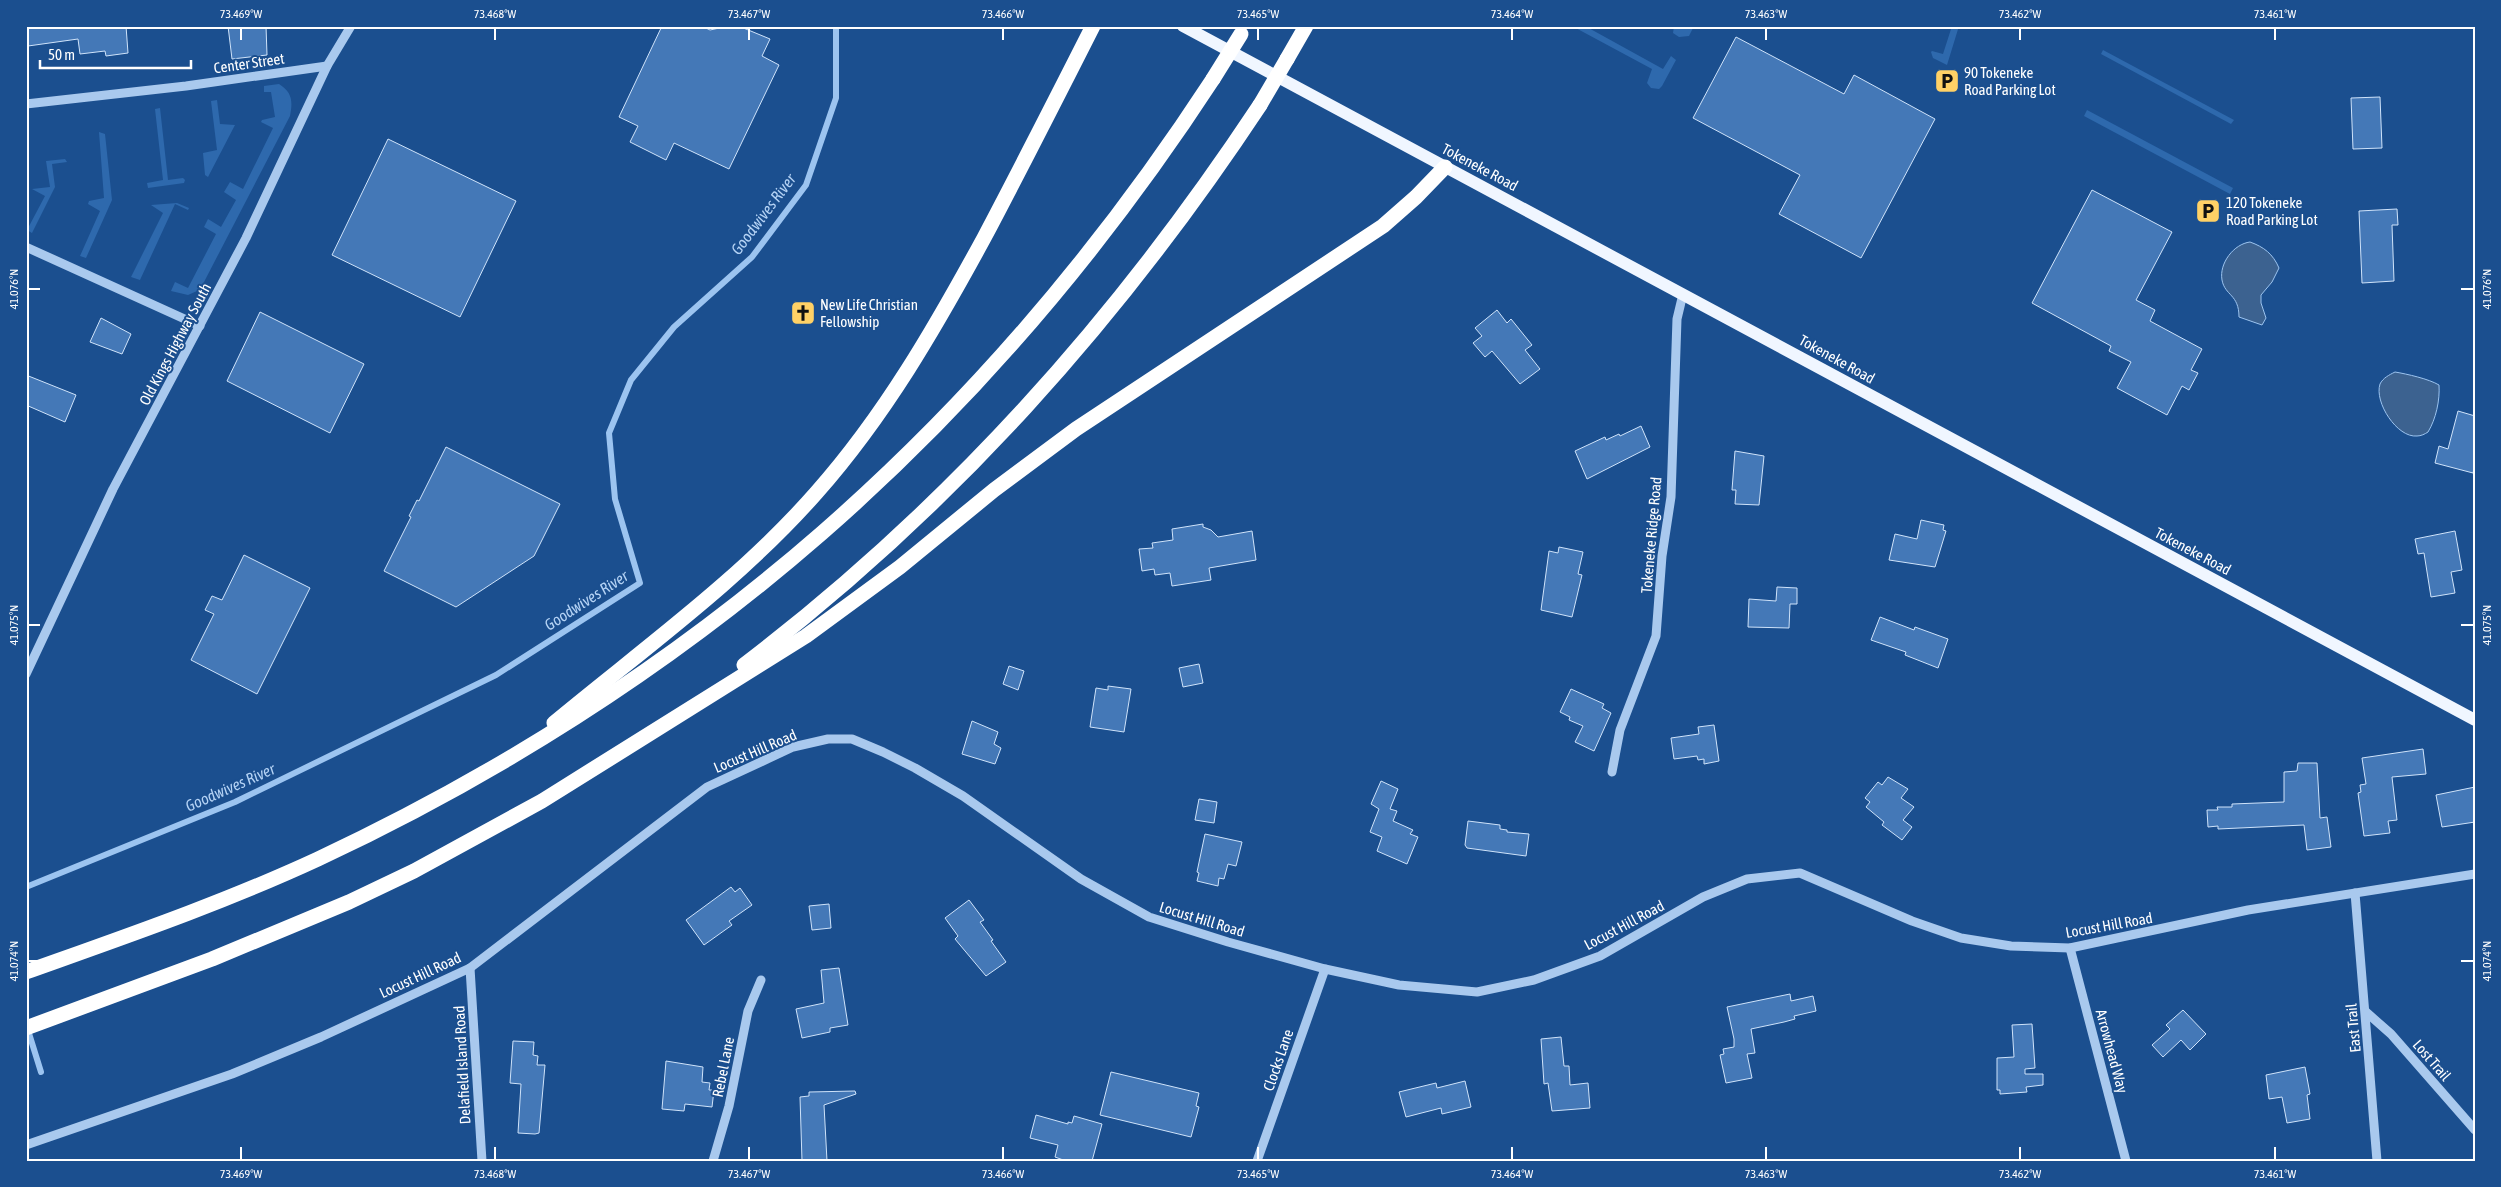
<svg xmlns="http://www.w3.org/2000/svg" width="2501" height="1187" viewBox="0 0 2501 1187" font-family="'Asap Condensed',sans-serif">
	<rect width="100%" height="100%" fill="#1b4f8f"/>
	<g fill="#2e69ad">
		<path d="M1572 26H1585L1663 69 1671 56 1676 60 1662 86 1659 89 1651 88 1647 83 1652 69Z"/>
		<path d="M1674 26H1694L1689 36 1679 37 1673 33Z"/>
		<path d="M1952 26H1959L1947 65 1933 58 1931 52 1932 51 1943 54Z"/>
		<path d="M2103 50 2234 120 2231 124 2101 54Z"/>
		<path d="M279 84C292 92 293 101 290 116L204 282 197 291 188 295 171 291 175 282 188 288 216 234 204 227 208 219 221 227 236 200 224 192 230 182 243 189 273 128 261 122 262 120 275 117 271 92H264V86Z"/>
		<path d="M217 100 220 124 235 125 208 177 205 175 203 153 217 150 211 101Z"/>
		<path d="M160 108 168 180 183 178 185 180 184 183 148 188 147 183 163 180 155 109Z"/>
		<path d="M2087 110 2233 188 2230 194 2084 116Z"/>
		<path d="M99 132 105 134 112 200 86 258 80 256 100 211 88 204 89 201 104 198Z"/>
		<path d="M65 159 67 162 52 164 55 187 32 233 27 230 45 196 32 189 50 187 46 161Z"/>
		<path d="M177 203 189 208 188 210 175 204 140 280 131 277 163 213 151 205Z"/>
	</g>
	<g fill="#3c6290" stroke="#9cc4f0">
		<path d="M2250 242C2264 247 2273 254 2279 268L2272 282 2261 295V303L2266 318 2262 325 2239 317C2239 294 2225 296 2222 280 2219 263 2234 244 2250 242Z"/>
		<path d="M2395 372C2407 374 2429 379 2439 385 2440 400 2436 419 2428 432 2425 434 2421 436 2417 436 2397 438 2374 402 2380 384 2383 378 2389 375 2395 372Z"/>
	</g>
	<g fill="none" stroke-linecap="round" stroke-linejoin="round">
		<g stroke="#9cc4f0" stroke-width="6">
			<path d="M26 887 235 802 496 675 640 583 615 499 609 433 631 380 674 327 752 257 806 185 836 98V26"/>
			<path d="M27 1027 41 1072"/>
		</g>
	</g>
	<g fill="#4478b7" stroke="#cfe3fa">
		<path d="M27 26H126L128 53 106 56 105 51 80 54 78 39 28 46Z"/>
		<path d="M228 26H266L267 55 232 59Z"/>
		<path d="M662 26H702L710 30 724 27H741L770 39 762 56 779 65 729 169 674 143 666 160 630 142 638 126 619 117Z"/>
		<path d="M1736 37 1844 94 1854 75 1935 119 1861 258 1779 214 1800 175 1693 118Z"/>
		<path d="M2380 97 2382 148 2353 149 2351 98Z"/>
		<path d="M388 139 516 201 460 317 332 255Z"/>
		<path d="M2092 190 2172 232 2136 300 2155 310 2150 321 2202 349 2191 370 2198 373 2189 390 2182 386 2167 415 2117 388 2131 362 2109 351 2111 346 2032 303Z"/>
		<path d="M2397 209 2398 225H2392L2394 281 2362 283 2359 211Z"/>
		<path d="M1497 310 1507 323 1511 319 1532 345 1525 350 1540 369 1520 384 1492 351 1485 357 1473 343 1482 336 1475 328Z"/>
		<path d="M260 312 364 364 330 433 227 381Z"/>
		<path d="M101 318 131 334 122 354 90 342Z"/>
		<path d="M26 375 76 395 65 422 26 405Z"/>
		<path d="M2458 411 2475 416V465L2473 473 2435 463 2439 446 2448 449Z"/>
		<path d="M1641 426 1650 447 1587 479 1575 451 1605 437 1606 440 1619 434 1620 436Z"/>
		<path d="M446 447 560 504 534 556 456 607 384 571 411 517 409 516 417 500 419 501Z"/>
		<path d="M1735 451 1764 456 1759 505 1735 504 1736 490H1732Z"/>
		<path d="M1921 520 1944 525 1943 530 1946 531 1935 567 1889 560 1895 534 1917 539Z"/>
		<path d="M1203 524V527L1211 530 1218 537 1252 531 1256 560 1209 568 1211 580 1172 586 1170 573 1155 575 1154 569 1142 571 1139 549 1153 548 1152 543 1173 540 1172 529Z"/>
		<path d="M2455 531 2462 570 2451 572 2455 593 2431 597 2424 553 2418 554 2415 539Z"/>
		<path d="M1559 547 1583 552 1578 574 1582 575 1572 617 1541 610 1549 551 1558 553Z"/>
		<path d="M244 555 310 588 257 694 191 660 214 614 205 610 212 596 222 600Z"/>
		<path d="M1777 587 1797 588V604H1790L1789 628 1748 627 1749 599 1776 601Z"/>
		<path d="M1880 617 1914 630 1915 627 1948 639 1938 668 1905 655 1906 652 1871 640Z"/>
		<path d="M1199 664 1203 683 1183 687 1179 668Z"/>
		<path d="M1009 666 1024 671 1018 690 1003 684Z"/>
		<path d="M1108 686 1131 689 1124 732 1090 727 1096 688 1108 690Z"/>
		<path d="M1571 689 1604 704 1602 708 1611 713 1594 751 1575 742 1583 726 1569 720 1570 717 1560 712Z"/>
		<path d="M972 721 998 732 994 744 1001 748 995 764 962 754Z"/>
		<path d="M1714 725 1719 761 1704 764V759L1698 760 1697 756 1674 759 1671 738 1699 734 1698 727Z"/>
		<path d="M2423 749 2426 774 2392 777 2397 820 2388 821 2390 833 2364 836 2358 793 2361 792 2360 785 2366 784 2362 758Z"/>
		<path d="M2298 763H2317L2320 818 2327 817 2331 847 2307 850 2304 825 2218 829V826L2208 827 2207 810H2218L2217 807H2232V804L2284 802V772L2297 771Z"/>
		<path d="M1888 777 1908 789 1901 798 1914 807 1903 820 1912 827 1902 840 1882 825 1884 822 1866 807 1870 802 1865 798 1878 782 1882 785Z"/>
		<path d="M1381 781 1398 789 1390 809 1397 811 1393 821 1413 830 1410 834 1418 837 1407 864 1377 851 1382 837 1370 832 1379 809 1371 804Z"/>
		<path d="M2475 787V822L2442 827 2436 795Z"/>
		<path d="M1199 799 1217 802 1214 823 1195 820Z"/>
		<path d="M1468 821 1500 825V829L1507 830V832L1529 834 1526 856 1467 848 1465 845Z"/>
		<path d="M1205 834 1242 842 1236 866 1228 864 1224 879 1219 878 1218 886 1197 881 1199 873 1197 872Z"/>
		<path d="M731 887 735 892 740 888 752 905 729 921 732 925 704 945 686 920Z"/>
		<path d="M969 900 984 920 980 922 993 940 991 941 1006 962 986 976 955 939 958 936 945 918Z"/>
		<path d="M829 904 831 928 812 930 809 906Z"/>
		<path d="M839 968 848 1025 830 1028V1032L802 1038 796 1009 824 1003 821 970Z"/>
		<path d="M1790 994 1791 1001 1813 996 1816 1011 1794 1016 1795 1019 1784 1022 1751 1029 1755 1053 1747 1054 1752 1078 1726 1083 1720 1055 1724 1054 1723 1049 1734 1047V1039L1727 1007Z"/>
		<path d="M2183 1010 2206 1034 2190 1050 2181 1040 2163 1057 2152 1045 2170 1029 2166 1025Z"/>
		<path d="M2032 1024 2035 1068 2025 1069V1074H2043V1085L2026 1087 2027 1092 2000 1094V1090H1997V1058L2014 1057 2012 1025Z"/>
		<path d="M1561 1037 1564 1066H1569L1570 1085 1588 1083 1590 1108 1552 1111 1548 1083 1544 1084 1541 1039Z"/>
		<path d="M513 1041 534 1042 533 1055 538 1056 537 1065H545L539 1133 535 1134 518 1133 521 1084 510 1083Z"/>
		<path d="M666 1061 703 1067 702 1082 710 1083 709 1090H714L712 1107 685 1104 684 1111 662 1109Z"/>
		<path d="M2305 1067 2310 1094 2307 1095 2310 1119 2287 1123 2282 1097 2269 1099 2266 1075Z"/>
		<path d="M1111 1072 1199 1093 1196 1106 1199 1107 1191 1137 1100 1115Z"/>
		<path d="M1465 1081 1471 1107 1442 1114 1441 1108 1406 1117 1399 1092 1436 1083 1437 1088Z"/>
		<path d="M855 1091 856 1094 824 1105 827 1161H802L800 1097 809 1096V1092Z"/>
		<path d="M1036 1115 1068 1124V1122L1072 1123 1074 1116 1102 1124 1092 1161H1066L1055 1157 1058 1145 1030 1138Z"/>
	</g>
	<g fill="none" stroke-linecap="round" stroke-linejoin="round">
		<g stroke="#a9c9ee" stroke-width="9">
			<path d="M26 104 186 86 327 66"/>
			<path d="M26 247 200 326"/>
			<path d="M26 674 113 489 246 238 327 66 351 26"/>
			<path d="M1612 772 1620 730 1656 636 1662 556 1671 497 1677 319 1683 294"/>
			<path d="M2355 893 2377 1161"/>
			<path d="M2070 948 2126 1161"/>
			<path d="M470 968 482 1161"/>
			<path d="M2366 1012 2391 1034 2475 1130"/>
			<path d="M26 1145 232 1074 321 1037 470 968 707 787 793 747 828 739H852L883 752 915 768 963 796 1081 879 1149 917 1228 942 1325 969 1399 985 1477 992 1534 980 1600 956 1703 897 1747 879 1800 873 1912 921 1961 938 2011 946 2070 948 2248 910 2475 874"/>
			<path d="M713 1161 729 1106 748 1011 761 980"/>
			<path d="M1257 1161 1325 969"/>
		</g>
		<path stroke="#f0f6ff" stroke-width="12" d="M1183 26 2475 720"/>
		<g stroke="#fff" stroke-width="15">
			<path d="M1287 59 1306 26"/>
			<path d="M744 665C950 508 1117 321 1260 105"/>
			<path d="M554 723C643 649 740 580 817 492 885 415 935 328 984 238 1021 168 1057 97 1093 26"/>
			<path d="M26 972C124 937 223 903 318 859 695 682 986 427 1213 79"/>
			<path d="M26 1028 212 959 349 902 414 871 542 801 806 636 900 567 994 490 1076 429 1383 226 1416 197 1445 167"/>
		</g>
		<g stroke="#fff" stroke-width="15">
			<path d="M1213 79 1241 34"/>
			<path d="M1260 105 1287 59"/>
		</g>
	</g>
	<path fill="none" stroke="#fff" stroke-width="2" d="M241 28V40M495 28V40M749 28V40M1003 28V40M1258 28V40M1512 28V40M1766 28V40M2020 28V40M2275 28V40M28 289H40M2461 289H2474M28 625H40M2461 625H2474M28 961H40M2461 961H2474M241 1147V1160M495 1147V1160M749 1147V1160M1003 1147V1160M1258 1147V1160M1512 1147V1160M1766 1147V1160M2020 1147V1160M2275 1147V1160"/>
	<defs>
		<symbol id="parking-square" viewBox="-11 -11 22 22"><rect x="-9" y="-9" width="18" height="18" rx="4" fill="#ffd166" stroke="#1b4f8f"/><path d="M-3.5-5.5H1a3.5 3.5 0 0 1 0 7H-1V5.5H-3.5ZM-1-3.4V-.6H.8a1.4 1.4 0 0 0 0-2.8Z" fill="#111"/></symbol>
		<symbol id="church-square" viewBox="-11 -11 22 22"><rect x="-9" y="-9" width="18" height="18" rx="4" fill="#ffd166" stroke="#1b4f8f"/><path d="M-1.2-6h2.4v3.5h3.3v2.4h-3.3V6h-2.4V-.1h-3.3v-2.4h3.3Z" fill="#111"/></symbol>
	</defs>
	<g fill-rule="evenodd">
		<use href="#parking-square" x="1933" y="67" width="28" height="28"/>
		<use href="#parking-square" x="2194" y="197" width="28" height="28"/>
		<use href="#church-square" x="789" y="299" width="28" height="28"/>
	</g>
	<g text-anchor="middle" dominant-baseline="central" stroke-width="4" stroke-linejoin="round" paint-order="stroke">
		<g font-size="15" fill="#fff" stroke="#1b4f8f">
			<text transform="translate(249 63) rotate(-8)">Center Street</text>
			<text transform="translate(1480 167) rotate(28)">Tokeneke Road</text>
			<text transform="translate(175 344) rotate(-62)">Old Kings Highway South</text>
			<text transform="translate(1837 359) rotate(29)">Tokeneke Road</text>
			<text transform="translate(1651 535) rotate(-85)">Tokeneke Ridge Road</text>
			<text transform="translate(2193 551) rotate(28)">Tokeneke Road</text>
			<text transform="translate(755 751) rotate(-23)">Locust Hill Road</text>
			<text transform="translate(1202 919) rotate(17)">Locust Hill Road</text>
			<text transform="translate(1624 925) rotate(-28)">Locust Hill Road</text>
			<text transform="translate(2109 925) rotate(-10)">Locust Hill Road</text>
			<text transform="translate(420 975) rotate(-25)">Locust Hill Road</text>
			<text transform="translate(2353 1028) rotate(-95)">East Trail</text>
			<text transform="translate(2112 1051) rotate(75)">Arrowhead Way</text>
			<text transform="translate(1278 1060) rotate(-71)">Clocks Lane</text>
			<text transform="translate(2432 1060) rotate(49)">Lost Trail</text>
			<text transform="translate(462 1065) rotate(-93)">Delafield Island Road</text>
			<text transform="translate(723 1067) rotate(-79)">Rebel Lane</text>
		</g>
		<g font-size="15" fill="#fff" stroke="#1b4f8f" text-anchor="start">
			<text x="1964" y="72">90 Tokeneke<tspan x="1964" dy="17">Road Parking Lot</tspan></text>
			<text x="2226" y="202">120 Tokeneke<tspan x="2226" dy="17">Road Parking Lot</tspan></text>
			<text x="820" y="304">New Life Christian<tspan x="820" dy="17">Fellowship</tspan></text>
		</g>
		<g font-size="16" font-style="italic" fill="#b5d3f5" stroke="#1b4f8f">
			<text transform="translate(763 214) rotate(-53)">Goodwives River</text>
			<text transform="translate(586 600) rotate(-33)">Goodwives River</text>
			<text transform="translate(230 787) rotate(-24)">Goodwives River</text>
		</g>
	</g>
	<rect width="2501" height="1187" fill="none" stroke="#1b4f8f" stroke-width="55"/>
	<path d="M40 60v8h151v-8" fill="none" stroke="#ffffff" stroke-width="2.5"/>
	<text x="48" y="60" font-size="15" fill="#ffffff" stroke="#1b4f8f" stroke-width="4" paint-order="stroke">50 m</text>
	<rect x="28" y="28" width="2446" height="1132" fill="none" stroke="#fff" stroke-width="2"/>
	<g font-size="12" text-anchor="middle" fill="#fff">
		<text x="241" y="18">73.469°W</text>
		<text x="495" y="18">73.468°W</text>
		<text x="749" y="18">73.467°W</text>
		<text x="1003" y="18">73.466°W</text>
		<text x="1258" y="18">73.465°W</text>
		<text x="1512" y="18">73.464°W</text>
		<text x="1766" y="18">73.463°W</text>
		<text x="2020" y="18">73.462°W</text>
		<text x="2275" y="18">73.461°W</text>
		<text transform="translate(14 289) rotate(-90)" y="4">41.076°N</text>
		<text transform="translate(2487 289) rotate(-90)" y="4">41.076°N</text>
		<text transform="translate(14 625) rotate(-90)" y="4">41.075°N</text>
		<text transform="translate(2487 625) rotate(-90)" y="4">41.075°N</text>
		<text transform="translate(14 961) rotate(-90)" y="4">41.074°N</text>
		<text transform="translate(2487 961) rotate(-90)" y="4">41.074°N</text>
		<text x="241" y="1178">73.469°W</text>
		<text x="495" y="1178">73.468°W</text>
		<text x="749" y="1178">73.467°W</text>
		<text x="1003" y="1178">73.466°W</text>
		<text x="1258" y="1178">73.465°W</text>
		<text x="1512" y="1178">73.464°W</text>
		<text x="1766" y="1178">73.463°W</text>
		<text x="2020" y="1178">73.462°W</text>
		<text x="2275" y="1178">73.461°W</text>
	</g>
</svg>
